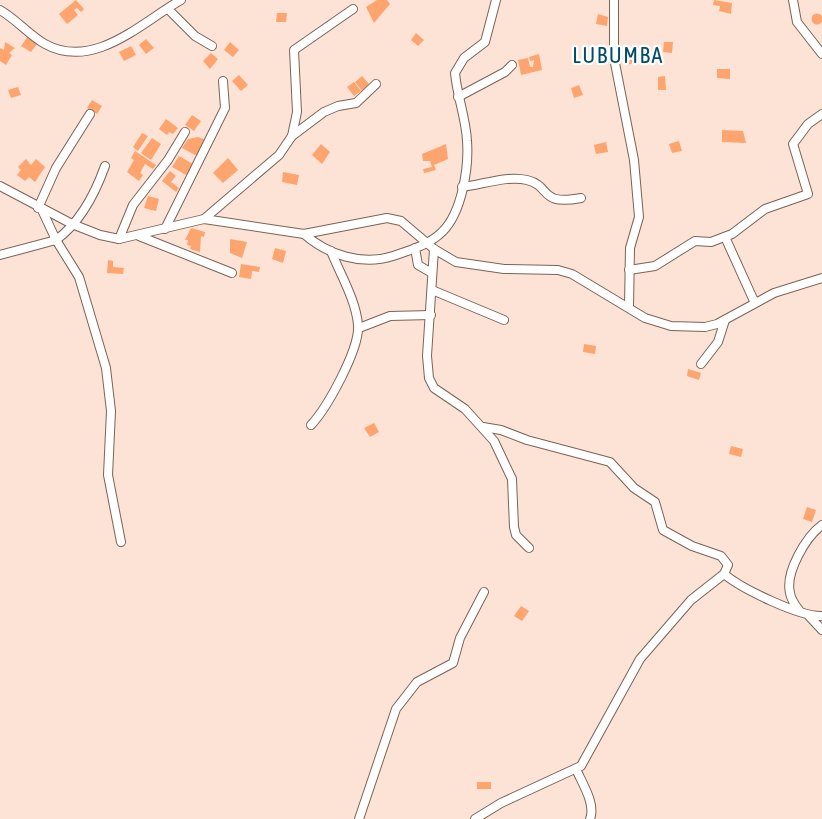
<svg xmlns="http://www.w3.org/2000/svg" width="822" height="819" viewBox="0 0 822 819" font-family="'Asap Condensed',sans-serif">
	<rect width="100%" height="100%" fill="#fde3d5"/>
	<g fill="#fea46e">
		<path d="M76 0 84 9 81 12 77 8 74 10 78 15 67 24 59 14Z"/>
		<path d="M377 0H387L390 4 374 23 366 7Z"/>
		<path d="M714 0 732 3 731 14 719 11 720 6 713 5Z"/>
		<path d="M277 13H287L286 22H276Z"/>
		<circle cx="817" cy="19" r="5.5"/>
		<path d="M598 14 608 17 607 26 596 24Z"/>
		<path d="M416 33 424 40 418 46 411 40Z"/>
		<path d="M29 35 37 44 31 52 21 46Z"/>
		<path d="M146 39 154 48 146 54 139 45Z"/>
		<path d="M5 42 15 48 9 53 12 55 6 65 0 61V48L4 50Z"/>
		<path d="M230 42 239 50 233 57 224 50Z"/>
		<path d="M664 42H673L672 53 663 52Z"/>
		<path d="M131 46 136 55 124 61 119 52Z"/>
		<path d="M629 50 633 63 627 65 623 52Z"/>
		<path d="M211 53 218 59 210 69 203 61Z"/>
		<path d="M539 54 542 70 521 75 518 60 528 58 530 67H533L534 60 530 61 529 57Z"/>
		<path d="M717 69H730V79L717 78Z"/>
		<path d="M239 75 248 85 241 91 232 81Z"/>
		<path d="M362 76 369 84 362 91 355 82Z"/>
		<path d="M665 76 666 90H658V77Z"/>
		<path d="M354 82 361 91 354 96 347 87Z"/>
		<path d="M579 85 583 95 574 98 571 88Z"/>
		<path d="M18 87 21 95 11 98 8 90Z"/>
		<path d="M92 100 102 106 97 114 87 108Z"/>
		<path d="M192 115 201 121 194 131 185 125Z"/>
		<path d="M166 119 178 128 173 134 169 132 167 135 159 129Z"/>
		<path d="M722 130 743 131 746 143 722 142Z"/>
		<path d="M142 133 148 136 138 151 133 147Z"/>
		<path d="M198 137 206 140 199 157 182 148 188 139Z"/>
		<path d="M152 138 161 144 151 160 141 153Z"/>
		<path d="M679 141 682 151 672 153 669 144Z"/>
		<path d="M606 142 608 152 596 154 594 145Z"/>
		<path d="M321 144 330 152 322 164 312 155Z"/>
		<path d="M446 144 448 159 434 165 436 170 424 173 423 169 432 167 430 161H423L422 154Z"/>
		<path d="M135 151 156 165 153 169 145 164 140 173 143 175 139 181 127 172 134 160 131 158Z"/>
		<path d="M179 156 193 164 186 175 172 167Z"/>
		<path d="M228 158 238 170 223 183 213 173Z"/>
		<path d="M26 159 31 165 36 159 45 167 35 182 29 177 25 181 17 175 21 170 18 167Z"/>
		<path d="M170 171 176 176 171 182 179 188 176 192 162 181Z"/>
		<path d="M283 172 299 175 297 185 282 182Z"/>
		<path d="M148 196 159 199 156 211 144 208Z"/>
		<path d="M191 228 205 232 204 237 201 236 200 252 190 249 191 246 187 245 188 240H185Z"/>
		<path d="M230 239 247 242 242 258 230 253Z"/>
		<path d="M275 248 286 251 283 263 272 259Z"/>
		<path d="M108 260 113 261V267L124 268 123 274 107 273Z"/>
		<path d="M241 264 260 267 259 272 252 271 251 279 239 277Z"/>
		<path d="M584 344 596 346 595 354 583 352Z"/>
		<path d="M688 369 701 373 699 380 687 376Z"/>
		<path d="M374 423 379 432 370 437 364 428Z"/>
		<path d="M731 446 743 449 741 457 729 454Z"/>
		<path d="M807 507 816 510 812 522 803 519Z"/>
		<path d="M521 606 529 611 522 621 514 616Z"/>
		<rect x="477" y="782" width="14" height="7"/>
	</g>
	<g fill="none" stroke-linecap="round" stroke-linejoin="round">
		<defs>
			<g id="street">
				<path d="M614 0V58L634 160 639 217 630 248 629 307"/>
				<path d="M793 0 797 22 822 54"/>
				<path d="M168 9 195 36 212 46"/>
				<path d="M0 10C16 19 29 35 45 44 94 71 142 22 181 0"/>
				<path d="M458 97 505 72 512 65"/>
				<path d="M292 136 324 112 338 106 356 103 376 84"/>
				<path d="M0 186 72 224 100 235 119 239 204 219 304 234 387 218 401 221 434 249 456 262 504 269 558 270 572 274 645 318 671 326 705 327 717 324 774 293 822 278"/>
				<path d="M462 187C482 185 507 175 527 180 552 186 538 206 581 198"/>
				<path d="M38 208 56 168 90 114"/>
				<path d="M42 210 56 240 79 277 106 368 111 411 108 475 121 542"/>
				<path d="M204 219 279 155 292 136 297 112 294 50 353 9"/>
				<path d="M165 229 225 108 223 81"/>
				<path d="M304 234C328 255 362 266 393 256 410 250 429 245 442 232 462 213 469 167 467 141 466 118 457 96 455 73L464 58 485 42 496 0"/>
				<path d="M139 236 232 273"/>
				<path d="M725 237 754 301"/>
				<path d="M119 239 133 205 168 160 185 132"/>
				<path d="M415 248 418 265 432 273"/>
				<path d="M434 249 427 356 429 378 434 388 465 409 494 441 512 479 514 527 516 535 529 548"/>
				<path d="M0 255 56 240C81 222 95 194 105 166"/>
				<path d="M629 270 655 266 695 241 711 242 732 234 765 209 808 194 793 144 808 124 822 114"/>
				<path d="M432 290 504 320"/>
				<path d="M359 328 390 316 431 315"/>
				<path d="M701 364 718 342 725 320"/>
				<path d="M311 425C327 408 360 349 358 325 356 300 340 274 331 251"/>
				<path d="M724 574C742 589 800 617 822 616"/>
				<path d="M799 610C795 605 791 599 790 593 785 572 806 537 822 525"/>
				<path d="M809 616 822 630"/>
				<path d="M576 769C582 783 596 804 590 819"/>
				<path d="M359 819 396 709 417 682 453 663 460 638 484 592"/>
				<path d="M475 819 501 803 581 766 640 659 691 600 724 574 728 565 721 556 692 546 663 530 655 502 634 488 610 462 527 440 501 430 483 427"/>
			</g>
		</defs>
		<use href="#street" stroke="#7a6357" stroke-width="10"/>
		<use href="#street" stroke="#fff" stroke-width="8"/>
	</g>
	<g text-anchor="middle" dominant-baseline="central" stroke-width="4.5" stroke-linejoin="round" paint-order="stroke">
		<g font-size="22" letter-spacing="1.5" fill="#004d69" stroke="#fff">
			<text x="618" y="55">LUBUMBA</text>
		</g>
	</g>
</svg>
